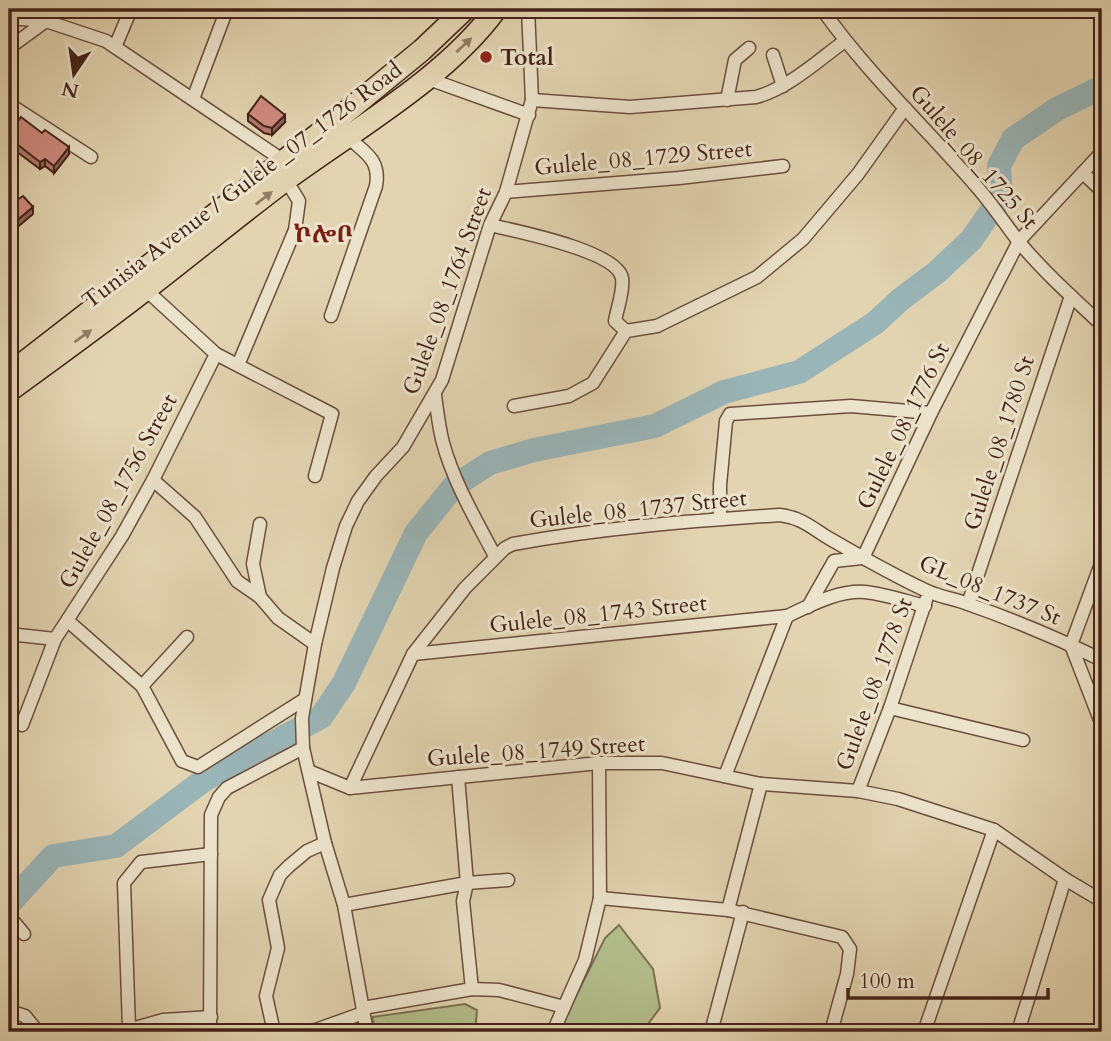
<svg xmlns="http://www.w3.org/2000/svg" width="1111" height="1041" viewBox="0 0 1111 1041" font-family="Cardo,'Noto Serif Ethiopic',serif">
	<rect width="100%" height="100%" fill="#e2d4b1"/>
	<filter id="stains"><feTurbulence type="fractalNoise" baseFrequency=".00286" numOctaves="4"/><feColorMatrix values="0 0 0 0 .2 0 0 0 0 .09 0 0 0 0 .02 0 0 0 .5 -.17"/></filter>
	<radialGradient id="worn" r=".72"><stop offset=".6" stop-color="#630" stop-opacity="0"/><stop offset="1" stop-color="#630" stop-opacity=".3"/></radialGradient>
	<g fill="#b3bd8c" stroke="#7b7052" stroke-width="2">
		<path d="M619 925 653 969 660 1008 642 1032H558L605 938Z"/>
		<path d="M465 1004 477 1010 475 1032H376L372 1017Z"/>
	</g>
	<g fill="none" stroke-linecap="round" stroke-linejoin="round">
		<path stroke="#9ab5b8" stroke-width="24" d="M9 904 53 856 116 846 204 780 321 717 344 683 416 533 454 486 490 463 534 450 655 426 724 392 799 372 875 323 901 299 937 272 971 240 1001 197 999 166 1013 139 1057 109 1102 87"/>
		<defs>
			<g id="minor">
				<path d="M822 9C867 73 925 127 977 187 992 204 1005 224 1019 242 1044 272 1074 299 1102 325"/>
				<path d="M9 12 21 19 46 21 106 41 284 161"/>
				<path d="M115 47 131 9"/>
				<path d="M9 48 46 21"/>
				<path d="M773 55 783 86"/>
				<path d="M426 78 529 115"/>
				<path d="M193 99 227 9"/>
				<path d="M532 100 630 107 756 97C789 88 817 61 845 41"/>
				<path d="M727 100 735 60 749 48"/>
				<path d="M9 104 91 157"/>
				<path d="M1083 173 1102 191"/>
				<path d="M506 192 679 178 783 166"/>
				<path d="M490 225C516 231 617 251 622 278 624 291 617 309 615 321L626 331"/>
				<path d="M146 290 216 354 332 414 315 476"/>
				<path d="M331 316 376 186C381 157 362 152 345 134"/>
				<path d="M626 331 657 326 757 277 803 239 858 174 905 108"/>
				<path d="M238 365 295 230 299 201 286 180"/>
				<path d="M435 395C437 411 439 428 443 443 454 483 476 520 495 556"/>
				<path d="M514 406 569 396 593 383 626 331"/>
				<path d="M153 480 195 517 237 581 260 597 278 618 315 644"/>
				<path d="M720 519V485L726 421 730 414 851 406 931 413"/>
				<path d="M260 524 253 564 260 597"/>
				<path d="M863 558 931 413 1019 241 1102 152"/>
				<path d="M968 604 1071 296"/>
				<path d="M808 607 834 561 862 558"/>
				<path d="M68 621 142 686 182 761 198 767 305 699"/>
				<path d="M9 634 55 639"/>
				<path d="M1071 645 1102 561"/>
				<path d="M1071 645 1102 725"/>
				<path d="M413 654 787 616C811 605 838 590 865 592 885 594 905 601 925 606"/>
				<path d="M142 686 187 637"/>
				<path d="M890 708 1023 740"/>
				<path d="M22 725 55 639 122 536 153 480 216 354"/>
				<path d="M311 772 350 788 599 763H662L761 784 858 791 898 799 994 830 1065 879 1102 901"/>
				<path d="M725 776 787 616"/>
				<path d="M350 788 413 654 465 588 505 548 513 544C601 528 690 521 780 515 803 518 813 529 832 540 863 558 895 576 927 591 940 597 955 599 968 604 1014 620 1059 639 1102 660"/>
				<path d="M858 791 890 708 926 600"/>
				<path d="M600 898 728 910 842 937 850 949 847 974 831 1032"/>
				<path d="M344 905 467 883 458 777"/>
				<path d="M728 910 761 784"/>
				<path d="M9 916 24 934"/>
				<path d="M472 989 463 901 467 883 508 880"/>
				<path d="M363 1008 472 989 499 990 564 1007"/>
				<path d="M9 1011 25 1016 38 1032"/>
				<path d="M129 1028 124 883 141 862 211 854"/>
				<path d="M121 1032 163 1020 211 1017"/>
				<path d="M210 1032 211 815 219 797 227 788 303 748"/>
				<path d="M274 1032 266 996 278 948 269 900 280 875 289 866 307 851 325 843"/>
				<path d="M310 1032 363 1013"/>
				<path d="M367 1032 344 905 325 843 303 748 302 718 315 644 333 568 346 526 358 501 376 476 403 447 442 380 490 225 506 192 532 100 528 9"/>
				<path d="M553 1032 585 960 600 898 599 763"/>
				<path d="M711 1032 743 912"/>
				<path d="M924 1032 994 830"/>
				<path d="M1018 1032 1065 879"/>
			</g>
			<g id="trunk">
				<path d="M9 374 334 122 422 50 465 9"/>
				<path d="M9 391C54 358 100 325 145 290 193 253 239 215 287 179 354 130 448 76 496 9"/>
			</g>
		</defs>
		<use href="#minor" stroke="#6b4f3e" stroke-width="15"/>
		<use href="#trunk" stroke="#432318" stroke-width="24"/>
		<use href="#minor" stroke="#ece3cc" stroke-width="12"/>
		<use href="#trunk" stroke="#e2d4b1" stroke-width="21"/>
	</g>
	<g fill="#b3776e" stroke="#432318" stroke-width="2">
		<path d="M248 114 285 122 272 135 264 133 248 121Z"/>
		<path d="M9 133 69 154 54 173 45 166 40 169 9 146Z"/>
	</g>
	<g fill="#92615a" stroke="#432318" stroke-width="2">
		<path d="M285 115V122L272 135V128Z"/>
		<path d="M69 147V154L54 173V166Z"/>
		<path d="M45 159V166L40 169V162Z"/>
		<path d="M33 207V214L9 234V227Z"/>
	</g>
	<g fill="#d08a80" stroke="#432318" stroke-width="2">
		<path d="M261 96 285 115 272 128 264 126 248 114Z"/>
		<path d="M21 117 42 133 45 130 69 147 54 166 45 159 40 162 9 138V133Z"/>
		<path d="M23 196 33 207 9 227V201L11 204Z"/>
	</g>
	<defs><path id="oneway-solid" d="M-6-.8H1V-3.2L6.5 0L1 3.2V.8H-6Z" transform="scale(1.75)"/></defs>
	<g fill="#927c64">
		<use href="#oneway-solid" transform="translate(464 45) rotate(-43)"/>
		<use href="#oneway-solid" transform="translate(264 198) rotate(-38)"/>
		<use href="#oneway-solid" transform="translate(83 336) rotate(-36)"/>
	</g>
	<circle fill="#8f2418" stroke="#ece3cc" stroke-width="2.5" cx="486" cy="57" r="7"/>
	<g text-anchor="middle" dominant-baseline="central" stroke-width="6" stroke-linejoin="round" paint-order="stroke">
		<g font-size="23" font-weight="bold" fill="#432318" stroke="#ece3cc" text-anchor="start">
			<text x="500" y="57">Total</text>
		</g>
		<g font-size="23" fill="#432318" stroke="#ece3cc">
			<text transform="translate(974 157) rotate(49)">Gulele_08_1725 St</text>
			<text transform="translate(643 158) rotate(-5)">Gulele_08_1729 Street</text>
			<text transform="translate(242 185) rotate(-37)">Tunisia Avenue / Gulele _07_1726 Road</text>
			<text transform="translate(447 291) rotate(-70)">Gulele_08_1764 Street</text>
			<text transform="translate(903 426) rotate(-64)">Gulele_08_1776 St</text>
			<text transform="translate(999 443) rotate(-72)">Gulele_08_1780 St</text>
			<text transform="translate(118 491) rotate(-61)">Gulele_08_1756 Street</text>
			<text transform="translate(638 509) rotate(-6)">Gulele_08_1737 Street</text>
			<text transform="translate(990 590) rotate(22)">GL_08_1737 St</text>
			<text transform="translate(598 614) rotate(-6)">Gulele_08_1743 Street</text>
			<text transform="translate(874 684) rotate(-70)">Gulele_08_1778 St</text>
			<text transform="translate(536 751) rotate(-4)">Gulele_08_1749 Street</text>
		</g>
		<g font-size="24" font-weight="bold" fill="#7a1f14" stroke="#ece3cc">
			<text x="323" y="234">ኮሎቦ</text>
		</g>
	</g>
	<rect width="1111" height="1041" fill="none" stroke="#e2d4b1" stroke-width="35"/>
	<rect x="10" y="10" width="1090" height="1020" fill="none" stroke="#432318" stroke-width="3.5"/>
	<rect x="18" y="18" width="1076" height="1006" fill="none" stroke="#432318" stroke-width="2"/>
	<g transform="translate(74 74) rotate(193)" stroke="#ece3cc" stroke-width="5" paint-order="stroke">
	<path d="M0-5L12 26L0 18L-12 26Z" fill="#432318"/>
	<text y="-10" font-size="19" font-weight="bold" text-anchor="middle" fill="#432318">N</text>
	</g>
	<path d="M848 988v10h200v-10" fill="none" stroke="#432318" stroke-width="3.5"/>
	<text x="859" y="988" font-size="21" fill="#432318" stroke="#ece3cc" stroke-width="5" paint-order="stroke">100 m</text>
	<rect width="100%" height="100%" filter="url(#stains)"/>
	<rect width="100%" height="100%" fill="url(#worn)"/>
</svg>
